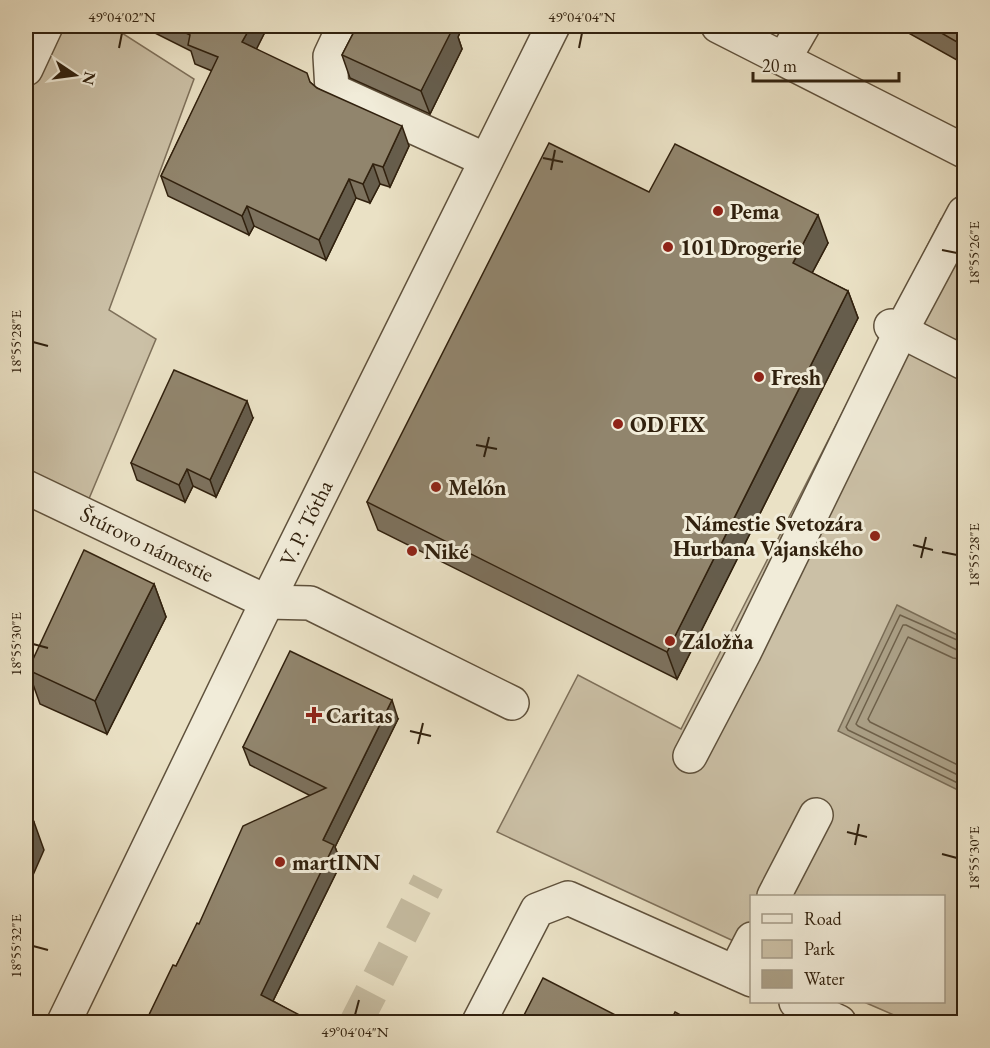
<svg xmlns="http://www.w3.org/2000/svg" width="990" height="1048" viewBox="0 0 990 1048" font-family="'EB Garamond',serif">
	<rect width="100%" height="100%" fill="#eae1c5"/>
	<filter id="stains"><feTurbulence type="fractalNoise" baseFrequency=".00333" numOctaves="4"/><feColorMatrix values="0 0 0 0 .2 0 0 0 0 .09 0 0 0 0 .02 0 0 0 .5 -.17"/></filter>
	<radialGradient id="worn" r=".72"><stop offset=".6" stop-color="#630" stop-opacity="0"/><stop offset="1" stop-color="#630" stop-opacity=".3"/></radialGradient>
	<g fill="#cbc0a6" stroke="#7e705a" stroke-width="1.5">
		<path d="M54 26H111L194 79 109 310 156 339 83 513 26 487V80Z"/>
		<path d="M941 219 964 232V1022H910L864 1002H944V896H752L751 949 497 832 578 675 681 729Z"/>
	</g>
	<path fill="#aba087" stroke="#7a6d57" stroke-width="1.5" d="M897 605 964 638V793L838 731Z"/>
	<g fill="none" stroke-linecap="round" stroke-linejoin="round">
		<g stroke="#6e604a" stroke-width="1.5">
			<path d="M964 643 900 615 846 727 848 730 964 786"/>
			<path d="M964 651 957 650 906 625H903L856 724 858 726 964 778"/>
			<path d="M964 660 953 658 908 637 868 719 870 722 964 768"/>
		</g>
		<path stroke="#c5bba0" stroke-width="33" stroke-dasharray="33 16" stroke-linecap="butt" d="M356 1022 428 882"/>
		<defs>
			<g id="minor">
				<path d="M344 26 330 56 332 90 486 160"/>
				<path d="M718 26 964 151"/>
				<path d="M784 59 803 26"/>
				<path d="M26 69 46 26"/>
				<path d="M891 326 964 363"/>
				<path d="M26 487 267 602 310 603 512 703"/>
				<path d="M690 756 744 653 901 331 964 213"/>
				<path d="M774 896 816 815"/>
				<path d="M735 972 752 939"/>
				<path d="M796 1002 839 1022"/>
				<path d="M64 1022 267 602 553 26"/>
				<path d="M479 1022 537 910 568 898 752 980"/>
			</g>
		</defs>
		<use href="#minor" stroke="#5f513c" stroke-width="36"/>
		<use href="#minor" stroke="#f1ecd9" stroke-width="33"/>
	</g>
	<g fill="#7d725e" stroke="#31210e" stroke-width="1.5">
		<path d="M141 26H268L256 49 310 82 317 88 409 146 390 187 380 184 370 203 356 198 326 260 254 226 249 235 168 196 161 176 212 71 195 64 191 51Z"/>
		<path d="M357 26H463L458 37 462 49 430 114 350 78 342 55Z"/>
		<path d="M896 26H964V64Z"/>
		<path d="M649 192 828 243 812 273 848 291 858 318 677 679 378 530 367 502Z"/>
		<path d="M253 418 216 497 193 486 185 502 137 480 131 463Z"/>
		<path d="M154 584 166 617 107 734 40 704 28 670Z"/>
		<path d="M398 719 335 847 341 863 273 1001 312 1023H146V1021L199 924 311 796 250 765 243 747Z"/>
	</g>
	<g fill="#665d4c" stroke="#31210e" stroke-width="1.5">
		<path d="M251 26H268L250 62 242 42Z"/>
		<path d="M448 26H463L458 37 462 49 430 114 421 91Z"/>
		<path d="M402 126 409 146 390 187 383 167Z"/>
		<path d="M373 164 380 184 370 203 363 184Z"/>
		<path d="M349 179 356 198 326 260 319 240Z"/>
		<path d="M247 206 254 226 249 235 242 216Z"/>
		<path d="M818 215 828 243 803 290 793 263Z"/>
		<path d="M848 291 858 318 677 679 667 652Z"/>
		<path d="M247 401 253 418 216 497 210 480Z"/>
		<path d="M187 469 193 486 185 502 179 485Z"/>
		<path d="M154 584 166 617 107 734 95 701Z"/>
		<path d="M392 700 398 719 335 847 341 863 267 1013 261 995 323 840Z"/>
		<path d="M34 822 44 850 26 891V840Z"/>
	</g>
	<g fill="#91856d" stroke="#31210e" stroke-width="1.5">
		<path d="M172 26H251L242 42 307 73 310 82 317 88 402 126 383 167 373 164 363 184 349 179 319 240 247 206 242 216 161 176 218 57 188 45 190 35Z"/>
		<path d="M357 26H454L421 91 342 55Z"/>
		<path d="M929 26H964V46Z"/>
		<path d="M549 143 649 192 675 144 818 215 793 263 848 291 667 652 367 502Z"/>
		<path d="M174 370 247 401 210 480 187 469 179 485 131 463Z"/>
		<path d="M84 550 154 584 95 701 28 670Z"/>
		<path d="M290 651 392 700 323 840 334 845 261 995 311 1021 310 1023H148L146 1021 173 965 176 966 197 923 199 924 243 826 326 788 243 747Z"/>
		<path d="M26 817 34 822 26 840Z"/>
		<path d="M543 978 631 1023H520Z"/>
		<path d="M675 1012 695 1023H670Z"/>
	</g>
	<path fill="none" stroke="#31210e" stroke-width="2" d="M119 48 122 33M579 48 582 33M543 158 563 162M551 170 555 150M942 250 957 253M33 342 48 346M476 445 497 449M484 457 489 437M913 545 933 550M942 552 957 555M921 558 926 537M33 644 48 648M410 731 431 736M418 744 423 723M847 832 867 837M855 845 859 824M942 854 957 858M33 946 48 950M355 1015 359 1000"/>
	<g fill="#8f2418" stroke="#f1ecd9" stroke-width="2">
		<circle cx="718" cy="211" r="6"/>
		<circle cx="668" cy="247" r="6"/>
		<circle cx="759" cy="377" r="6"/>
		<circle cx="618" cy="424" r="6"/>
		<circle cx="436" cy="487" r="6"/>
		<circle cx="875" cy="536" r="6"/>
		<circle cx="412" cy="551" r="6"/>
		<circle cx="670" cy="641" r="6"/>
		<path d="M311 706h6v6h6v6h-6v6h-6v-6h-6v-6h6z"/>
		<circle cx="280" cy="862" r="6"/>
	</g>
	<g text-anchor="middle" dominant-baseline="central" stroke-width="6" stroke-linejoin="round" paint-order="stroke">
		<g font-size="22" font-weight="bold" fill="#31210e" stroke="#f1ecd9" text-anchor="start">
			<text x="730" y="211">Pema</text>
			<text x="680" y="247">101 Drogerie</text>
			<text x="771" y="377">Fresh</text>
			<text x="630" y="424">OD FIX</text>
			<text x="448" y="487">Melón</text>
			<text x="863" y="523" text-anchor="end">Námestie Svetozára<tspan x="863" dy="25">Hurbana Vajanského</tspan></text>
			<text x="424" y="551">Niké</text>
			<text x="682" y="641">Záložňa</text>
			<text x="326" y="715">Caritas</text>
			<text x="292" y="862">martINN</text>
		</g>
		<g font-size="22" fill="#31210e" stroke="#f1ecd9">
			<text transform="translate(306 523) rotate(-64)">V. P. Tótha</text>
			<text transform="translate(147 544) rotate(26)">Štúrovo námestie</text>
		</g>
	</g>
	<rect width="990" height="1048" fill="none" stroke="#eae1c5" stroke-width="66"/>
	<rect x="750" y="895" width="195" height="108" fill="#f1ecd9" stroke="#a49b88" stroke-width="1.5"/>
	<rect x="762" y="914" width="30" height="9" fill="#f1ecd9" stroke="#a49b88" stroke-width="1.5"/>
	<text x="804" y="925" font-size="18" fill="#31210e">Road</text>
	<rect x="762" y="940" width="30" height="18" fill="#cbc0a6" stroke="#a49b88" stroke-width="1.5"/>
	<text x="804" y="955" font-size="18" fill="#31210e">Park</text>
	<rect x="762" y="970" width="30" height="18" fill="#aba087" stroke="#a49b88" stroke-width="1.5"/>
	<text x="804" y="985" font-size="18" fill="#31210e">Water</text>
	<g transform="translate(75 75) rotate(103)" stroke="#f1ecd9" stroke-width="4.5" paint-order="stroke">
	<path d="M0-4.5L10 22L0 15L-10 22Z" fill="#31210e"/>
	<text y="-9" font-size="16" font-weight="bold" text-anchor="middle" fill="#31210e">N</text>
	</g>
	<path d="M753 72v9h146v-9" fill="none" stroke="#31210e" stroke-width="3"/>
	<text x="762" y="72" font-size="18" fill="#31210e" stroke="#f1ecd9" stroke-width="4.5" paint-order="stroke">20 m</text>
	<rect x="33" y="33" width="924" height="982" fill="none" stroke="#31210e" stroke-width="2"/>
	<g font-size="15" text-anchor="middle" fill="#31210e">
		<text x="122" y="22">49°04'02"N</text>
		<text x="582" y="22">49°04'04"N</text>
		<text transform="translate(974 253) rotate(-90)" y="5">18°55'26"E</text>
		<text transform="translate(16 342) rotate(-90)" y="5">18°55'28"E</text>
		<text transform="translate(974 555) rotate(-90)" y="5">18°55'28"E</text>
		<text transform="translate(16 644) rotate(-90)" y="5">18°55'30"E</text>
		<text transform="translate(974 858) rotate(-90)" y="5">18°55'30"E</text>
		<text transform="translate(16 946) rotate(-90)" y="5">18°55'32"E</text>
		<text x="355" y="1037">49°04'04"N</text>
	</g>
	<rect width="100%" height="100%" filter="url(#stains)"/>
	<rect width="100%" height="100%" fill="url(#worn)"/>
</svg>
